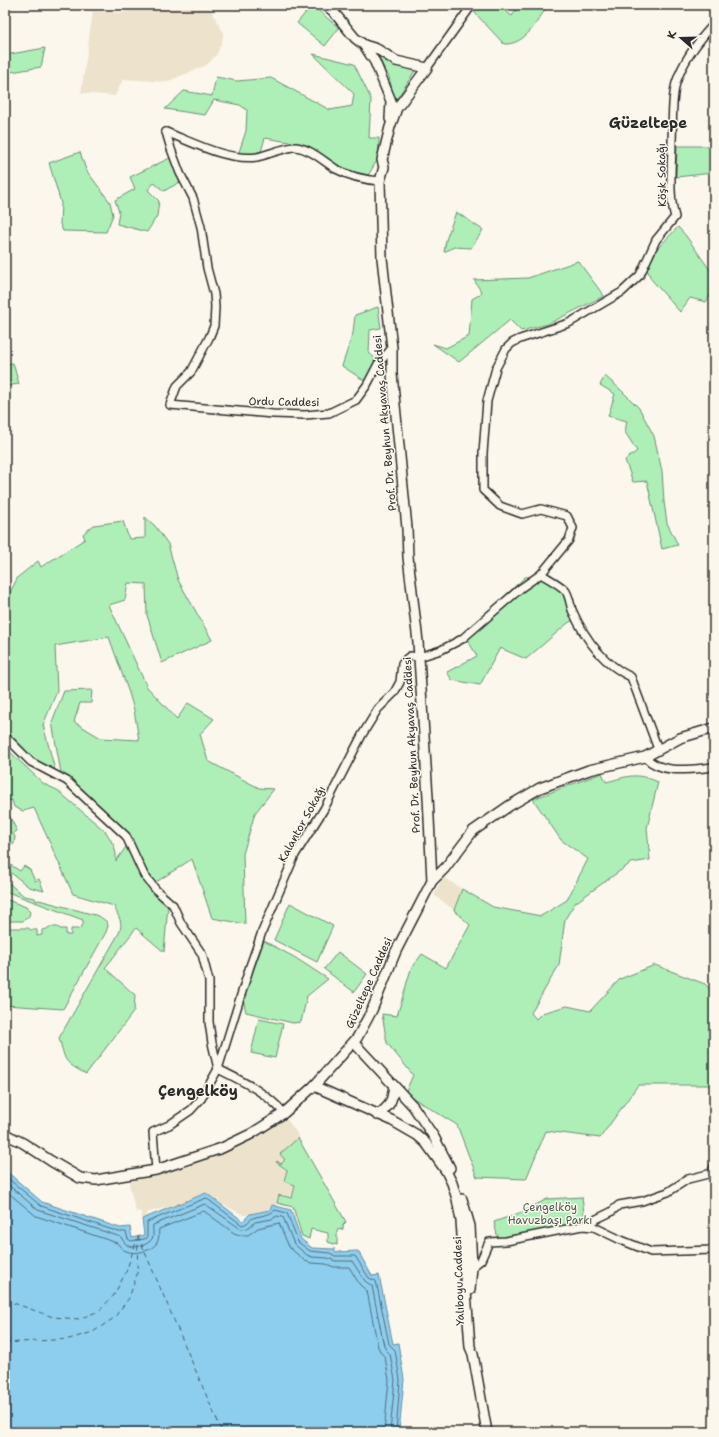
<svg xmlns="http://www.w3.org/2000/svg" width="719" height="1437" viewBox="0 0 719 1437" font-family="'Shantell Sans',sans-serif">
	<rect width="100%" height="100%" fill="#fbf7ec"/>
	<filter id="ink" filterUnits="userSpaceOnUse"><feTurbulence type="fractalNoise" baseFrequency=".025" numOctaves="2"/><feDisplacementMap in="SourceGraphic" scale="8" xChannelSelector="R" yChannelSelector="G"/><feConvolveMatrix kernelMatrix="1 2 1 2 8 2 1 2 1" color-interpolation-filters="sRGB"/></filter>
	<g filter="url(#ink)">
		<g fill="#ede3cc">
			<path d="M138 5H208L223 32V38L217 54 207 65 166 82 123 79 115 96 81 93 93 11 122 13 137 7Z"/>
			<path d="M443 877 462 889 454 910 434 895Z"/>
			<path d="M284 1116 297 1133 298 1138 292 1144 285 1160 281 1164 276 1162 286 1171 283 1181 294 1185 291 1197 279 1194 276 1206 271 1205 270 1210 250 1214 248 1215H243L219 1202V1200L213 1198 206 1193 165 1210 164 1208 150 1212 147 1213 148 1217 142 1219 141 1212 138 1211 136 1212 129 1185 131 1181 157 1172Z"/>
		</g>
		<g fill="#aeefb8" stroke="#6c8d72">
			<path d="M312 5 339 28 325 46 297 23Z"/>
			<path d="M479 5H498L512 16 519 5H548C537 21 526 45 504 44L474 12Z"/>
			<path d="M45 48 41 67 5 73V55Z"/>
			<path d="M313 54 354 64 371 99 369 138H379L378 159 367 177 349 172 302 144 265 138 260 155H238L246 131 247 110 240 105 214 100 205 115 165 109 184 91 212 96 216 77 237 81 271 78 330 110 352 106 354 94Z"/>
			<path d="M378 54 416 69 397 99 394 98 389 77 377 55Z"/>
			<path d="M677 146H714L713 173 676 177Z"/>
			<path d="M80 152 86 170 110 202 113 215 106 232 63 231 60 224 61 203 49 163Z"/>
			<path d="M170 158 180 182 164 191 154 183 148 190 159 201 157 216 147 232 117 224 119 212 115 200 135 189 130 177Z"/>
			<path d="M456 212 483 230 471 248 454 247 444 252 446 240Z"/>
			<path d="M678 227 686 236 710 270 714 273V289L706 302 690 298 680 312 651 279 647 269 657 249Z"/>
			<path d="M578 261 604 296 548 324 521 331 510 320 459 362 433 344 446 348 469 336 472 299 482 293 474 280 528 278Z"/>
			<path d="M378 307 381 328 370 330 369 353 376 359 365 381 342 366 353 333 355 315Z"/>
			<path d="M13 363 19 384 5 386V364Z"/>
			<path d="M605 376 621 390 639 408 654 436 662 471 664 502 667 523 678 545 662 549 647 481 633 482 625 460 637 451 625 432 627 421 608 416 615 394 600 385Z"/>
			<path d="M145 517 155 526 168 544 178 580 212 640 162 663 147 615 146 584 128 583 125 600 109 605 147 687 177 719 188 703 214 719 200 734 208 761 259 788 274 789 255 813 243 854 245 924 212 918 192 859 153 884 168 905 164 952 136 928 105 968 135 995 134 1011 86 1074C62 1061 66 1061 59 1038L119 933C124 922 118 917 114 906L73 894 34 808 23 811 14 807 12 800 7 801 5 793V751H9L44 784 57 790 106 832 114 846 116 854V861L128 844 123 830 61 773 52 722 64 691 92 690 91 703H80L74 722 101 738 139 740 134 710 129 693 109 637 55 646 57 691 43 725 55 770 34 759 5 729V602L18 577 38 561 41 567 85 539 83 534 94 525 123 521 129 539 145 538Z"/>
			<path d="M547 576 569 589 579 617 568 623 526 659 500 648 480 685 452 680 447 672 477 656 464 634 525 577Z"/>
			<path d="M602 773 606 782C630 776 635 772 658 782L647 828 650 860 631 863 575 903 565 919 559 965 531 1013 536 1019 542 1013 567 1006 590 1011 620 979 655 965 705 984 714 993V1085H638L600 1138 546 1131 526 1179 477 1177 457 1125 405 1093 413 1075 387 1043 382 1014 397 1016 411 969 422 954 446 968 470 925 454 910 462 889 493 907 541 916 567 900 588 859 561 840 533 799Z"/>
			<path d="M5 812 8 813 17 831 13 833 15 837 14 844H7L6 862 20 871 24 866 30 870 35 881 39 879 44 891 29 887 5 868Z"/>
			<path d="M5 880 24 896 35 898 36 901 39 900 99 916 107 922 108 926 106 932 63 1009 5 1005V930L9 928H28L31 930H37V936L42 935V930L47 929 49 927H58L60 929H66V935H71V929H79L83 925V920L5 891Z"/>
			<path d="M5 899 26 907 30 912 29 916 23 921H5Z"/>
			<path d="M290 903 333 926 317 962 274 940Z"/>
			<path d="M264 941 294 957 328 979 307 996 301 1022 293 1023 246 1012 243 999Z"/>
			<path d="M338 952 367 974 354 992 324 969Z"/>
			<path d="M259 1019 283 1024 275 1058 251 1053Z"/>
			<path d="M298 1138 346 1222 343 1225V1229L337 1230V1245L328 1242V1233L311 1229 309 1239 302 1236 293 1207 277 1203 279 1195 292 1198 295 1185 284 1181 287 1170 276 1162 277 1161 281 1164 285 1160 280 1154Z"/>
			<path d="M582 1197 585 1221 498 1239 494 1222 522 1212 547 1199Z"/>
		</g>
		<path fill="#8dceee" stroke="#668da0" d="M5 1170 42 1202 120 1228 130 1227 132 1238 144 1235 142 1219 206 1193 243 1221 250 1214 270 1210 272 1205 291 1210 301 1239 312 1248 335 1249V1252L358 1251 372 1276 379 1275 393 1344 398 1343 404 1379 399 1432H5Z"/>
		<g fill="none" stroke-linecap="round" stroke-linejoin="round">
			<g stroke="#526c79" stroke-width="1">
				<path d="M5 1176 41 1206 119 1232H126L128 1239 131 1241 144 1239 147 1238V1222L206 1198 242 1225C248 1224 249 1220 253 1218 261 1215 269 1216 275 1210L287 1213 298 1242 310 1251 330 1253 335 1256H355L369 1278 376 1281 389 1344 395 1350 400 1380 396 1432"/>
				<path d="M5 1182 38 1210 121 1237C123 1240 124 1243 127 1245 132 1249 147 1246 151 1240 155 1236 152 1230 153 1225L205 1204 241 1229 248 1228 255 1222 272 1219 277 1216 283 1217 294 1244 307 1255 312 1257 328 1258 335 1261H352L365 1281 372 1286 384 1346 386 1350 390 1354 395 1380 390 1432"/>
				<path d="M5 1190 36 1216 117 1243C120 1246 122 1250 126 1251 135 1255 151 1251 156 1244 160 1239 158 1234 159 1229L204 1211 234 1233 240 1235H248L258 1228 279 1223 289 1247 305 1261 311 1263 326 1264 334 1267H349L360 1285 367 1291 378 1347 381 1353 385 1357 389 1380 384 1432"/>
			</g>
			<g stroke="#485c66" stroke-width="1" stroke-dasharray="5 4" stroke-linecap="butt">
				<path d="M138 1236 222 1432"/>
				<path d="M5 1300 53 1317 79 1319 99 1311 114 1295 126 1272 137 1239"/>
				<path d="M5 1343 69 1339 93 1332 114 1318 129 1298 137 1274 138 1237"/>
			</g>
			<defs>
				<g id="minor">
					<path d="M427 68 472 5"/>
					<path d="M166 132 171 149 180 173 193 198 201 227 207 268 214 294 215 307 214 326 209 338 191 372 177 386 170 405 273 414 305 415 329 413 356 400 367 385 378 364 392 348"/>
					<path d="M166 132C194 143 227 161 257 157 267 155 288 146 296 147 311 149 323 161 336 169 349 176 365 180 380 181"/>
					<path d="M541 574C549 579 559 584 565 590 569 594 570 604 572 610 584 637 603 664 631 677L658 749"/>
					<path d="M5 736 31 762 67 781 126 836 144 875 156 890 173 905 181 923 202 954 209 981V1022L212 1043 218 1069"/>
					<path d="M645 757C662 775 691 769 714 767"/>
					<path d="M218 1069C242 1081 266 1092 284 1113"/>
					<path d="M156 1170 153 1132 169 1125 191 1110 201 1099 218 1069 250 966 262 932 295 855 324 809 362 735 378 709 394 693 400 682 402 664 406 659 410 656 419 657 441 650 462 639 521 588 541 574 569 540 573 528 567 516 541 509 522 514 500 506 483 490V453L487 401 496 368 506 349 512 343 520 339 569 323 622 292 640 275 656 240 675 217C668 193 672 166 672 141 673 123 671 101 676 83 683 61 698 41 714 24"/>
					<path d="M582 1226 611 1212 619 1205 642 1201 668 1192 688 1179 712 1173 714 1166"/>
					<path d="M472 1267 481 1260 489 1242 506 1241 582 1226 594 1227 621 1240 651 1252 714 1250"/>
				</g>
				<g id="major">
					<path d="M325 5 332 10 355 38 364 45 375 62 391 101 390 119"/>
					<path d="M364 45 377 49 396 61 427 68 397 108 390 127 382 160 384 167 380 181 382 258 392 348V374L407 528 408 557 418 642 428 797 432 881"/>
					<path d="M357 1046 413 1106 434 1137 450 1168"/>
					<path d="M314 1086 391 1120 417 1135 426 1143 446 1171 452 1183 457 1199 461 1221 470 1347 473 1354 487 1432"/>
					<path d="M377 1115C391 1106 392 1101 394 1086"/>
					<path d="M5 1134 23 1143 51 1161 80 1178 96 1180 156 1170 222 1148 251 1134 284 1113 314 1086 357 1038 372 1010 396 951 432 881 445 868 473 831 509 806 540 788 589 770 645 757 680 738 714 728"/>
					<path d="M462 1199 470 1226 472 1267 470 1290"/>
				</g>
			</defs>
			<use href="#minor" stroke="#2b2b2b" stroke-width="10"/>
			<use href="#major" stroke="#2b2b2b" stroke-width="12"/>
			<use href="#minor" stroke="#fbf7ec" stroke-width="7"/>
			<use href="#major" stroke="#fbf7ec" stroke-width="9"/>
		</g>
	</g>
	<g text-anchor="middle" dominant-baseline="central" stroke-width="3" stroke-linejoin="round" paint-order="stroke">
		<g font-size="11" fill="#2b2b2b" stroke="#fbf7ec">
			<text transform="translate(662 175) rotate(-91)">Köşk Sokağı</text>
			<text transform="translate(284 402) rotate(1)">Ordu Caddesi</text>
			<text transform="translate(385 423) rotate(-95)">Prof. Dr. Beyhun Akyavaş Caddesi</text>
			<text transform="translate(412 745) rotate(-93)">Prof. Dr. Beyhun Akyavaş Caddesi</text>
			<text transform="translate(302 824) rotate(-61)">Kalantor Sokağı</text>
			<text transform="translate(369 983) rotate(-66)">Güzeltepe Caddesi</text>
			<text transform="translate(459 1281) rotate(-92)">Yalıboyu Caddesi</text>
		</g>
		<g font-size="11" fill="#4c5c4e" stroke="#fbf7ec">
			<text x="550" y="1207">Çengelköy<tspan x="550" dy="13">Havuzbaşı Parkı</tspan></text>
		</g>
		<g font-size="15" font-weight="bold" fill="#2b2b2b" stroke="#fbf7ec">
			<text x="648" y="123">Güzeltepe</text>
			<text x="198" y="1091">Çengelköy</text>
		</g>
	</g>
	<rect width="719" height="1437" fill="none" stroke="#fbf7ec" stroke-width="20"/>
	<rect x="10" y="10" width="699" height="1417" fill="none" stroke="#2b2b2b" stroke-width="1.5" filter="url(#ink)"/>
	<g transform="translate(681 38) rotate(290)" stroke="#fbf7ec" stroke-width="3" paint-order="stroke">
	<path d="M0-3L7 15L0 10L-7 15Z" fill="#2b2b2b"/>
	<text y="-6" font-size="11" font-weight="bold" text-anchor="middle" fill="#2b2b2b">K</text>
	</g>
</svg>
